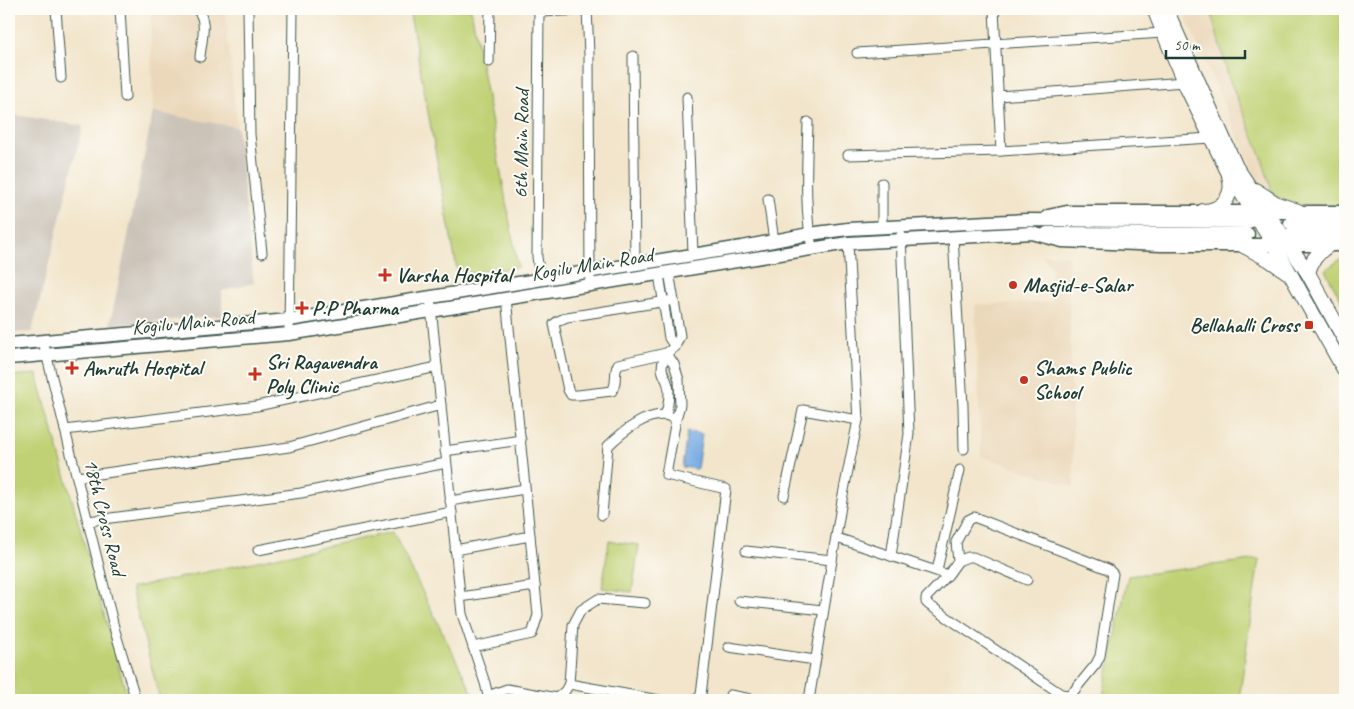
<svg xmlns="http://www.w3.org/2000/svg" width="1354" height="709" viewBox="0 0 1354 709" font-family="Caveat,sans-serif">
	<rect width="100%" height="100%" fill="#fdfcf7"/>
	<filter id="ink" filterUnits="userSpaceOnUse"><feTurbulence type="fractalNoise" baseFrequency=".02" numOctaves="2"/><feDisplacementMap in="SourceGraphic" scale="10" xChannelSelector="R" yChannelSelector="G"/><feConvolveMatrix kernelMatrix="1 2 1 2 8 2 1 2 1" color-interpolation-filters="sRGB"/></filter>
	<filter id="wash" filterUnits="userSpaceOnUse"><feTurbulence type="fractalNoise" baseFrequency=".0096" numOctaves="4" result="noise"/><feDisplacementMap in="SourceGraphic" scale="20" xChannelSelector="R" yChannelSelector="G"/><feGaussianBlur stdDeviation="1.12" result="paint"/><feColorMatrix in="noise" values="0 0 0 0 0 0 0 0 0 0 0 0 0 0 0 0 0 1.4 0 .05"/><feComposite in="paint" operator="in"/></filter>
	<g filter="url(#wash)">
		<rect width="100%" height="100%" fill="#f2e5cb"/>
		<g fill="#ebd8ba">
			<path d="M150 9H225L237 127 153 112Z"/>
			<path d="M1182 9H1210L1229 79 1261 155 1273 195 1255 176Z"/>
			<path d="M1042 255H1068L1074 487 981 456 975 305 1052 302V268Z"/>
		</g>
		<g fill="#cbc3b8">
			<path d="M153 112 237 127 254 283 222 291V316L110 325Z"/>
			<path d="M9 114 83 126 32 332 9 333Z"/>
		</g>
		<g fill="#c0d174" stroke="#708754">
			<path d="M409 9H471L518 267 458 275Z"/>
			<path d="M1210 9H1345V206L1299 205 1290 203 1273 195 1261 155 1229 79Z"/>
			<path d="M1345 256V307L1325 270Z"/>
			<path d="M37 374 128 700H9V376Z"/>
			<path d="M393 532 476 700H160L131 588Z"/>
			<path d="M609 541 639 545 632 592 602 588Z"/>
			<path d="M1259 559 1239 700H1102L1128 576Z"/>
		</g>
		<path fill="#77aae3" stroke="#4b748c" d="M687 432 702 434 697 469 682 467Z"/>
	</g>
	<g filter="url(#ink)">
		<g fill="none" stroke-linecap="round" stroke-linejoin="round">
			<defs>
				<g id="street">
					<path d="M56 9 61 78"/>
					<path d="M120 9 125 97"/>
					<path d="M196 9C209 19 201 43 200 57"/>
					<path d="M248 9 250 134 262 253"/>
					<path d="M539 9 537 257 540 278"/>
					<path d="M587 9 589 54 590 285"/>
					<path d="M994 9 1001 151"/>
					<path d="M539 12 587 10"/>
					<path d="M857 53 1163 33"/>
					<path d="M633 56 635 264"/>
					<path d="M489 62 490 9"/>
					<path d="M999 96 1184 82"/>
					<path d="M687 97 693 254"/>
					<path d="M808 122C807 164 804 206 812 248"/>
					<path d="M848 155 1001 151 1211 138"/>
					<path d="M882 183V228"/>
					<path d="M768 199 774 241"/>
					<path d="M953 237 963 406 964 449"/>
					<path d="M669 272 680 336 675 347 666 353 618 364C613 373 618 383 612 391L578 395H571L568 390 554 324 558 321 567 317 674 300"/>
					<path d="M659 274 669 338 675 347"/>
					<path d="M430 297 462 614 485 683 489 700"/>
					<path d="M289 334 293 9"/>
					<path d="M43 341 115 631 136 700"/>
					<path d="M665 415C668 408 669 399 669 391 668 373 656 376 666 353L674 364 679 380 680 405 676 419 666 475 726 489 701 695 696 700"/>
					<path d="M65 430 257 406 437 367"/>
					<path d="M445 451 521 440"/>
					<path d="M77 477 289 447 441 405"/>
					<path d="M784 496 803 410 858 420"/>
					<path d="M450 501 525 489"/>
					<path d="M602 515 608 446C622 432 650 409 671 417"/>
					<path d="M88 521 301 493 446 463"/>
					<path d="M837 538 948 575 958 561 956 542 968 520 974 517 1108 569 1113 574 1100 656 1096 664 1073 692 1069 695 1061 694 929 605 926 602V598L948 575"/>
					<path d="M258 550 452 512"/>
					<path d="M455 550 530 536"/>
					<path d="M746 551 832 560"/>
					<path d="M891 556 909 434 901 235"/>
					<path d="M958 561 968 557H973L1027 580"/>
					<path d="M937 570 960 470"/>
					<path d="M460 597 535 586"/>
					<path d="M739 601 823 610"/>
					<path d="M645 603 598 599 581 610 573 625 569 684 659 700"/>
					<path d="M473 647 532 634 538 615 506 298"/>
					<path d="M729 647 815 660"/>
					<path d="M730 695 756 700"/>
					<path d="M488 696 507 689 557 698 565 691 569 684"/>
					<path d="M809 700 842 500 858 420 848 243"/>
				</g>
				<g id="secondary">
					<path d="M1048 216 1067 212H1345"/>
					<path d="M1290 223 1345 224"/>
					<path d="M1047 233 1248 234"/>
					<path d="M1290 234H1345"/>
					<path d="M9 344 289 320 742 247 809 234 848 229 1027 220 1249 222"/>
					<path d="M9 358 289 334 848 243 1032 233 1062 241 1162 245H1345"/>
				</g>
				<g id="primary">
					<path d="M1154 9 1184 82 1227 170 1274 245 1345 371"/>
					<path d="M1166 9 1236 167 1308 273 1345 340"/>
					<path d="M1255 190 1277 204 1298 211"/>
					<path d="M1203 211C1223 211 1235 194 1229 176"/>
					<path d="M1242 245 1268 259 1287 272"/>
					<path d="M1308 273C1311 260 1318 252 1329 245"/>
				</g>
			</defs>
			<use href="#street" stroke="#3f564b" stroke-width="11"/>
			<use href="#secondary" stroke="#3f564b" stroke-width="15"/>
			<use href="#primary" stroke="#3f564b" stroke-width="16"/>
			<use href="#street" stroke="#fff" stroke-width="9"/>
			<use href="#secondary" stroke="#fff" stroke-width="12"/>
			<use href="#primary" stroke="#fff" stroke-width="14"/>
		</g>
	</g>
	<g fill="#c8321e" stroke="#fdfcf7" stroke-width="2">
		<path d="M382.5 267.5h5v5h5v5h-5v5h-5v-5h-5v-5h5z"/>
		<circle cx="1013" cy="285" r="5"/>
		<path d="M299.5 300.5h5v5h5v5h-5v5h-5v-5h-5v-5h5z"/>
		<rect x="1304" y="320" width="10" height="10" rx="2.5"/>
		<path d="M69.5 360.5h5v5h5v5h-5v5h-5v-5h-5v-5h5z"/>
		<path d="M252.5 366.5h5v5h5v5h-5v5h-5v-5h-5v-5h5z"/>
		<circle cx="1024" cy="380" r="5"/>
	</g>
	<g text-anchor="middle" dominant-baseline="central" stroke-width="4" stroke-linejoin="round" paint-order="stroke">
		<g font-size="21" fill="#1f3d34" stroke="#fdfcf7">
			<text transform="translate(521 144) rotate(-89)">6th Main Road</text>
			<text transform="translate(592 264) rotate(-9)">Kogilu Main Road</text>
			<text transform="translate(193 322) rotate(-5)">Kogilu Main Road</text>
			<text transform="translate(105 517) rotate(76)">18th Cross Road</text>
		</g>
		<g font-size="21" font-weight="bold" fill="#1f3d34" stroke="#fdfcf7" text-anchor="start">
			<text x="396" y="275">Varsha Hospital</text>
			<text x="1023" y="285">Masjid-e-Salar</text>
			<text x="312" y="308">P.P Pharma</text>
			<text x="1299" y="325" text-anchor="end">Bellahalli Cross</text>
			<text x="266" y="362">Sri Ragavendra<tspan x="266" dy="24">Poly Clinic</tspan></text>
			<text x="83" y="368">Amruth Hospital</text>
			<text x="1034" y="368">Shams Public<tspan x="1034" dy="24">School</tspan></text>
		</g>
	</g>
	<rect width="1354" height="709" fill="none" stroke="#fdfcf7" stroke-width="30"/>
	<path d="M1166 50v8h79v-8" fill="none" stroke="#1f3d34" stroke-width="2.5"/>
	<text x="1174" y="50" font-size="15" fill="#1f3d34" stroke="#fdfcf7" stroke-width="4" paint-order="stroke">50 m</text>
</svg>
